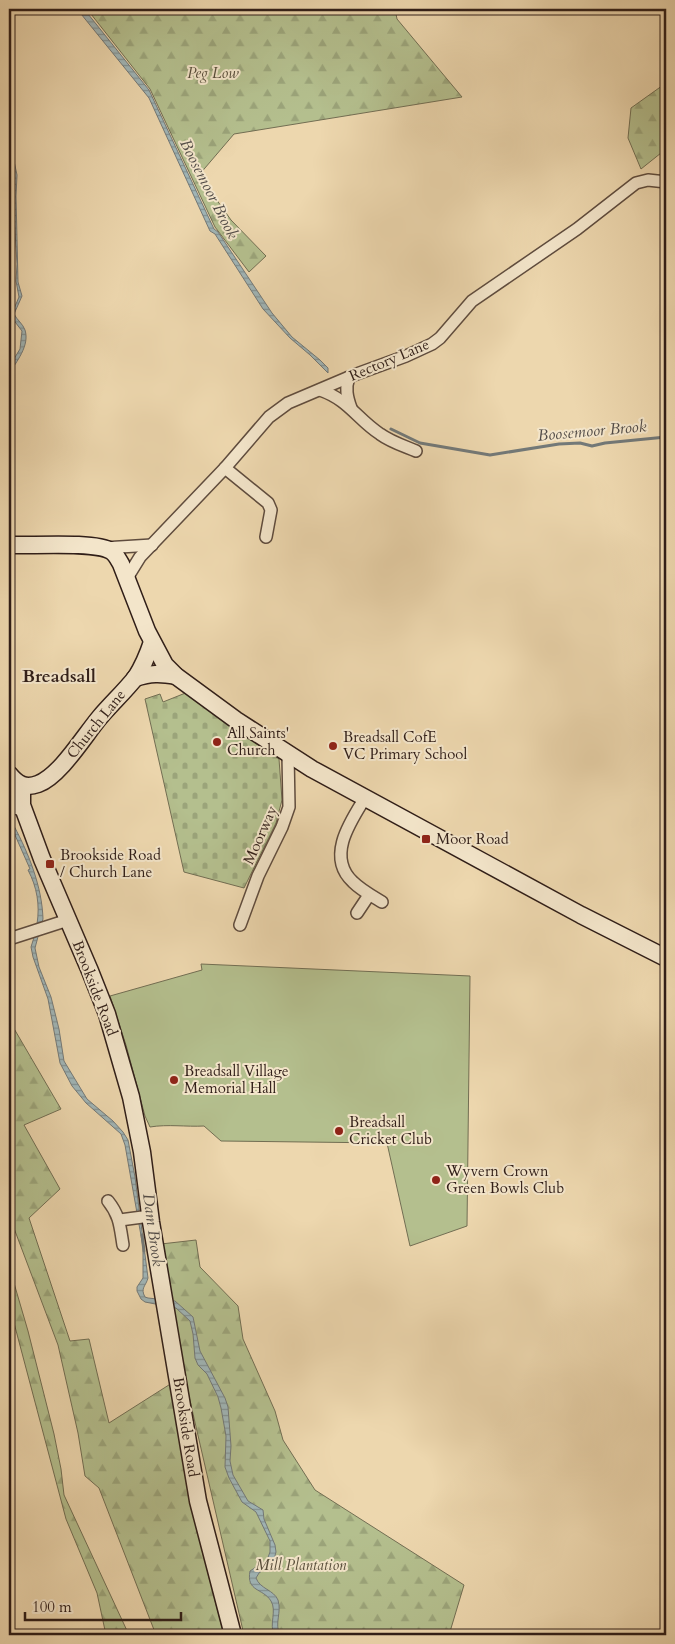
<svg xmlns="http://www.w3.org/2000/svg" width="675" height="1644" viewBox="0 0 675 1644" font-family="Cardo,serif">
	<defs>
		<pattern id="forest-firs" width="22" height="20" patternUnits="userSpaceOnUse" patternTransform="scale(1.25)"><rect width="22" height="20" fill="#b4bf8e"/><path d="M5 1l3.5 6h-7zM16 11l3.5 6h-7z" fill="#9ba47a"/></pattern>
		<pattern id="cemetery-stones" width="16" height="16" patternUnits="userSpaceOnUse" patternTransform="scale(1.25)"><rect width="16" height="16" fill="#b4bf8e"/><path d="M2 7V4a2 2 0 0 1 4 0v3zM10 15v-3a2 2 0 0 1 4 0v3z" fill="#9ba47a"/></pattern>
		<pattern id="water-rules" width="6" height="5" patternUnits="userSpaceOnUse" patternTransform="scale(1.25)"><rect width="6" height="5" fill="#a0b6b8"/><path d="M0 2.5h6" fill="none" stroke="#839395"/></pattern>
	</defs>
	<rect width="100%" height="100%" fill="#edd7ae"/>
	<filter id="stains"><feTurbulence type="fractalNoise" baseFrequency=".004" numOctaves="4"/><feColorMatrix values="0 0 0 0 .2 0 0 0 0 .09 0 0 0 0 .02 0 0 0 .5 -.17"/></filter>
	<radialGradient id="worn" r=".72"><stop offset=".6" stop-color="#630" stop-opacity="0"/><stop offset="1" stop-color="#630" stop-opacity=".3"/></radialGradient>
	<g fill="url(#forest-firs)" stroke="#726e53">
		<path d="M87 9H395L397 19 462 97 234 134 199 175 231 220 266 256 249 272 215 227 150 89Z"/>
		<path d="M666 83V149L641 169 628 138 631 108Z"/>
		<path d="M9 1020 61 1109 24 1125 60 1189 29 1218 70 1341 89 1339 109 1423 172 1383 190 1503 224 1635H156L99 1488 85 1476 78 1433 58 1345 9 1215Z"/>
		<path d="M196 1240 200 1267 238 1306 243 1339 275 1411 283 1440 315 1490 464 1585 449 1635H244L185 1379 161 1244Z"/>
		<path d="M9 1266 28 1331 54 1434 61 1469 64 1495 129 1635H106L97 1593 66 1519 9 1304Z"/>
	</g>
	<path fill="url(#cemetery-stones)" stroke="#726e53" d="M188 692 279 759 282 800 276 823 244 888 184 872 145 699 160 694 163 702Z"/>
	<path fill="#b4bf8e" stroke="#726e53" d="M201 964 470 976 467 1226 410 1246 387 1143 221 1141 204 1126C186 1127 168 1124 150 1127L145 1116 126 1045 110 996 202 970Z"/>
	<g fill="url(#water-rules)" stroke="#737978">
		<path d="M77 9H84L149 90 214 229 218 232 272 313 292 337 320 360 328 368V373L310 355 290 338 263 309 215 234 210 231 149 98Z"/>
		<path d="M9 60 11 64 10 87 14 161 17 175 16 196 18 282 22 296 14 314C17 320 23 324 25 330 30 346 16 362 9 374V367L20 349 22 331 9 314 13 311 19 297 16 281 17 264 13 198 10 178Z"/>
		<path d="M11 826H14C29 854 42 887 43 919L42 922 37 924C40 905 37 887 28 870L30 869Z"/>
		<path d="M39 933 35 948 39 967 51 997 59 1029 64 1061 87 1099 113 1121 123 1132 128 1140 135 1177 148 1278C146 1286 140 1288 145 1297L148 1298 175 1301 193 1317 200 1351 225 1398 228 1407 231 1446 230 1461 233 1475 248 1501 263 1510 264 1519 275 1545 276 1552 273 1563 259 1573 256 1578C260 1589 274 1590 278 1600 282 1613 274 1623 280 1635H274C269 1624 277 1611 271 1601 263 1588 246 1592 250 1571L267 1560 270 1552V1541L256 1512 242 1502 229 1478 225 1467 226 1436 221 1408 218 1397 207 1374 198 1365 195 1358 193 1334 190 1321 176 1308 145 1302 141 1299 137 1291V1287L143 1278V1247L125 1145 121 1134 86 1103 72 1086 60 1063 48 999 33 957 31 947 35 934Z"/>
	</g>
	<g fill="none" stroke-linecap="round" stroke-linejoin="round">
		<g stroke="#737978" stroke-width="3">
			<path d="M391 429 420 443 490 455 559 444 580 443 592 446 605 443 666 437"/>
			<path d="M142 1235 144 1251"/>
		</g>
		<defs>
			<g id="street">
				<path d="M349 377C345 388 347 397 351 408"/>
				<path d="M320 390C349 400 357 419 380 434 391 442 404 446 416 451"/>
				<path d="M225 468 268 503 271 510 266 537"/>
				<path d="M104 548 152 545"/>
				<path d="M127 578 140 557 225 468 269 417 288 403 354 375 406 356 432 344 440 338 472 301 577 229 636 183 648 180 666 182"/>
				<path d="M365 798C350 822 326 857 353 882 361 890 372 896 382 902"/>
				<path d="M9 807 24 810"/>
				<path d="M357 913 369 895"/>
				<path d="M240 925 258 876 282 827 289 807 288 754"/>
				<path d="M9 939 68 920"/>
				<path d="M108 1201C120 1216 120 1227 123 1245"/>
				<path d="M120 1220 150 1216"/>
			</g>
			<g id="secondary">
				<path d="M9 545C31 546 95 541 111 551 116 554 118 559 121 564L147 631 165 665 176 676 236 720 312 769 581 915 666 958"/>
				<path d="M135 678C151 673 160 673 176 676"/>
				<path d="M9 774C17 784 25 789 38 784 60 776 84 736 100 717 111 704 125 691 136 677 143 666 148 654 152 642"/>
				<path d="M24 786 22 792V805L42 859 90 971 107 1014 131 1097 142 1152 151 1222 198 1501 233 1635"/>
			</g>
		</defs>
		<use href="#street" stroke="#5f4c3e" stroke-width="14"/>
		<use href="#secondary" stroke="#301e18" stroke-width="19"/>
		<use href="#street" stroke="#f3e5ca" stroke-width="11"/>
		<use href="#secondary" stroke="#f3e5ca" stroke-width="16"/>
	</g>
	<g fill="#8f2418" stroke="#f3e5ca" stroke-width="2">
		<circle cx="217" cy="742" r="5"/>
		<circle cx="333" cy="746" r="5"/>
		<rect x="421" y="834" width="10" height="10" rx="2.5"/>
		<rect x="45" y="859" width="10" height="10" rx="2.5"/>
		<circle cx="174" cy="1080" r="5"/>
		<circle cx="339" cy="1131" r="5"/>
		<circle cx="436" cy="1180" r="5"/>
	</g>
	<g text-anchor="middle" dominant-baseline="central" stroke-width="4" stroke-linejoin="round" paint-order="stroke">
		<g font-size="15" font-style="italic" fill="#584e3b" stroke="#f3e5ca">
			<text x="213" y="73">Peg Low</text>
			<text x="301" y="1565">Mill Plantation</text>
		</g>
		<g font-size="15" fill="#301e18" stroke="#f3e5ca">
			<text transform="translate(389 360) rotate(-23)">Rectory Lane</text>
			<text transform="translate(96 724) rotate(-51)">Church Lane</text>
			<text transform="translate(260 835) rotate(-66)">Moorway</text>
			<text transform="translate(95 988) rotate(69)">Brookside Road</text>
			<text transform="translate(186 1427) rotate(81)">Brookside Road</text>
		</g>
		<g font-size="15" fill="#301e18" stroke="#f3e5ca" text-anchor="start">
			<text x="227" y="733">All Saints'<tspan x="227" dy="17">Church</tspan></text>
			<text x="343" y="737">Breadsall CofE<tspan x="343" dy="17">VC Primary School</tspan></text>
			<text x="436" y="839">Moor Road</text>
			<text x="60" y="855">Brookside Road<tspan x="60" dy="17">/ Church Lane</tspan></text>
			<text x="184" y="1071">Breadsall Village<tspan x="184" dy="17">Memorial Hall</tspan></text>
			<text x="349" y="1122">Breadsall<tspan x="349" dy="17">Cricket Club</tspan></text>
			<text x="446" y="1171">Wyvern Crown<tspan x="446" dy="17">Green Bowls Club</tspan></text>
		</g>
		<g font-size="16" font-style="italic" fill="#524c48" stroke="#f3e5ca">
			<text transform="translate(209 189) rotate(63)">Boosemoor Brook</text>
			<text transform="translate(592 431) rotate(-5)">Boosemoor Brook</text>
			<text transform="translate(153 1230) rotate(82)">Dam Brook</text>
		</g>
		<g font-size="18" font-weight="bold" fill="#301e18" stroke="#f3e5ca">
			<text x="59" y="676">Breadsall</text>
		</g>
	</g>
	<rect width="675" height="1644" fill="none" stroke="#edd7ae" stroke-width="30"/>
	<rect x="10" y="10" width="655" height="1624" fill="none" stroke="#301e18" stroke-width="2.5"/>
	<rect x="15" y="15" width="645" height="1614" fill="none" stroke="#301e18"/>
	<path d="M25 1612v8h156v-8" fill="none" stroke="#301e18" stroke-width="2.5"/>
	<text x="32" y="1612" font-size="15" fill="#301e18" stroke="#f3e5ca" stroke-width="4" paint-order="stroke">100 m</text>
	<rect width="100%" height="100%" filter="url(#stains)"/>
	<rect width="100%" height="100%" fill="url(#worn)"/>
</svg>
